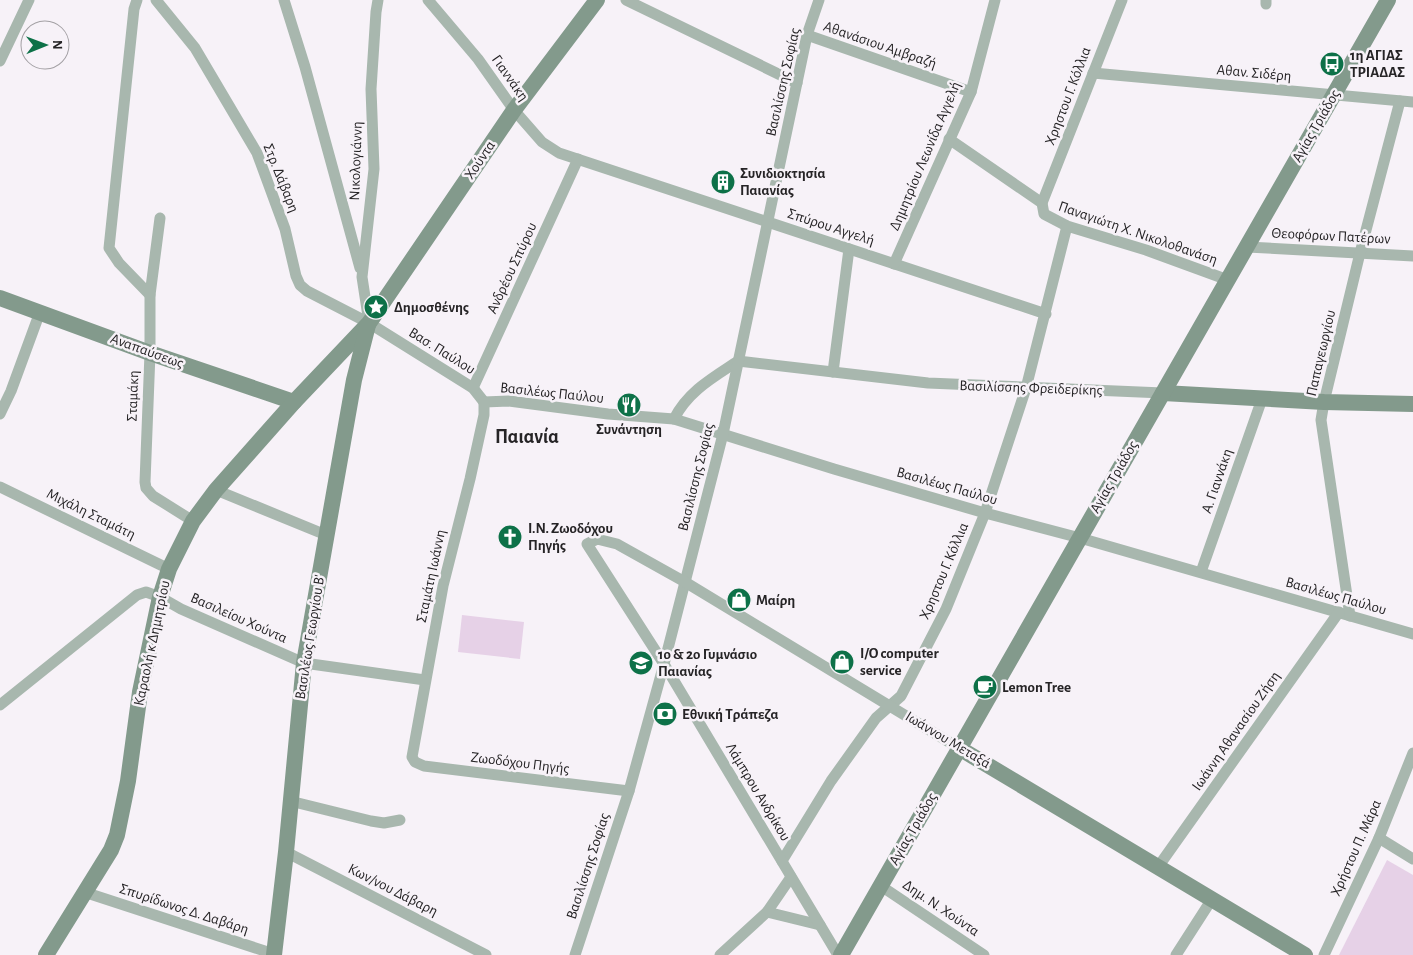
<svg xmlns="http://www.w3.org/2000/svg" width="1413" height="955" viewBox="0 0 1413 955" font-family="'Alegreya Sans',sans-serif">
	<rect width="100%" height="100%" fill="#f7f2f8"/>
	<g fill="#e6d1e7">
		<path d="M462 615 524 622 520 659 458 652Z"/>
		<path d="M1387 860 1413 875V955H1339Z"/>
	</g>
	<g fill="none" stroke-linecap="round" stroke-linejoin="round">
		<g stroke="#a8b7ae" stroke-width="11">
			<path d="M137 0 134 9 109 248 119 263 150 295"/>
			<path d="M156 0 195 48 257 153 285 229 296 276 300 285 307 291 369 323 473 388 484 402"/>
			<path d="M284 0 305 67 360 268"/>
			<path d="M428 0 478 59 514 110 542 142 559 153 1046 314"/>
			<path d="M626 0 797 83"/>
			<path d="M1266 4V0"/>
			<path d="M807 35 971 92"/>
			<path d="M0 61 29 0"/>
			<path d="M1093 73 1413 102"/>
			<path d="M949 139 1042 203 1044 214 1067 226 1146 250 1228 280"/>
			<path d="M1042 203 1122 0"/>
			<path d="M160 218 150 295V353L145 482 146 488 153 496 193 521"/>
			<path d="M1247 247 1413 256"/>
			<path d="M894 264 971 92 995 0"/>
			<path d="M369 323 362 277 374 169 371 89 376 12 378 0"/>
			<path d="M833 372 849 249"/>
			<path d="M473 388 578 159"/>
			<path d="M484 402 509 401 608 414 674 419 834 469 985 513 1080 538 1413 634"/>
			<path d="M484 402V415L470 479 443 586 412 757 415 762 424 766 629 791"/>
			<path d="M0 414 11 391 40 312"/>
			<path d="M674 419C688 391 714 377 738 361L928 383 1163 393"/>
			<path d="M0 487 169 569"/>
			<path d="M216 490 326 535"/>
			<path d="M1201 572 1262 399"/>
			<path d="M1350 616 1321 420 1324 402 1360 253 1400 101"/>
			<path d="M0 705 137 595 146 592 160 597 181 609 304 663 425 680"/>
			<path d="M290 801 371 821 384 823 400 820"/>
			<path d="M1379 838 1413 859"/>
			<path d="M286 852 486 955"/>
			<path d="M782 861 831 781 876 718 901 696 946 609 985 513 1026 388 1067 226"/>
			<path d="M1158 867 1339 612"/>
			<path d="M881 886 984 955"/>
			<path d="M84 892 274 954"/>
			<path d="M767 912 820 925"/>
			<path d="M575 955 629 791 664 664 723 434 807 35 819 0"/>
			<path d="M720 955 767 912 791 877"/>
			<path d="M838 955 664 664 587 544 597 539 617 544 685 582 959 748"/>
			<path d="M1176 955 1212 899"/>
			<path d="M1324 955 1379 838 1413 753"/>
		</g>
		<g stroke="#839a8c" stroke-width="16">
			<path d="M0 298 150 353 294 402"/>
			<path d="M1163 393 1324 402 1413 404"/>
			<path d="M959 748 1305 955"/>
			<path d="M46 955 111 850 117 835 128 781 140 692 160 597 169 569 193 521 216 490 294 402 369 323 514 110 597 0"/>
			<path d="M274 955 286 852 304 663 354 380 368 325"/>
			<path d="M841 955 1388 0"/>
		</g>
	</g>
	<defs>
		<symbol id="bus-disc" viewBox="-11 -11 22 22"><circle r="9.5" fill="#0d7148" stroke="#f7f2f8"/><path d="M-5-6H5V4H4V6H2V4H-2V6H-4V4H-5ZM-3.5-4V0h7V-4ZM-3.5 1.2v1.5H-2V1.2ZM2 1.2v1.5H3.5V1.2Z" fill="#fff"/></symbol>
		<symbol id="building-disc" viewBox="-11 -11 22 22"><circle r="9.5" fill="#0d7148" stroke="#f7f2f8"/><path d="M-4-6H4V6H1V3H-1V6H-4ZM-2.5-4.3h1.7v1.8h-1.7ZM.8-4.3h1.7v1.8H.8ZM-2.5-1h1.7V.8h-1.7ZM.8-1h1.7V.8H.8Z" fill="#fff"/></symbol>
		<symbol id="sight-disc" viewBox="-11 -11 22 22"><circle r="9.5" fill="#0d7148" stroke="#f7f2f8"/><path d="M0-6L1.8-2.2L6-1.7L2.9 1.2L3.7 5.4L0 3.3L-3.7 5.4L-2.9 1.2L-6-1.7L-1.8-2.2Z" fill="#fff"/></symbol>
		<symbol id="restaurant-disc" viewBox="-11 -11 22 22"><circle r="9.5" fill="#0d7148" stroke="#f7f2f8"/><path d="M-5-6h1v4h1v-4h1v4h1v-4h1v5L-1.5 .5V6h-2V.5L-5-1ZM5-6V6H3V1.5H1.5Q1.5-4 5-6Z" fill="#fff"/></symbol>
		<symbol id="church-disc" viewBox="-11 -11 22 22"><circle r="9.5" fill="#0d7148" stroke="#f7f2f8"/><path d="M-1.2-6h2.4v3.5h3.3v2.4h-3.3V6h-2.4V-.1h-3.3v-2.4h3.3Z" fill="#fff"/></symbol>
		<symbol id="shop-disc" viewBox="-11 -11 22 22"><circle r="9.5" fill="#0d7148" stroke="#f7f2f8"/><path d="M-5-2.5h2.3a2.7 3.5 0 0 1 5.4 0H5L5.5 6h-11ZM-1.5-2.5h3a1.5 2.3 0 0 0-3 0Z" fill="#fff"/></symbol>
		<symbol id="school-disc" viewBox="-11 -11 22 22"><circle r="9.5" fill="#0d7148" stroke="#f7f2f8"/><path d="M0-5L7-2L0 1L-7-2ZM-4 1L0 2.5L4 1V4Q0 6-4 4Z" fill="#fff"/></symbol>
		<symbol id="cafe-disc" viewBox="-11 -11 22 22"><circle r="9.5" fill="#0d7148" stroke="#f7f2f8"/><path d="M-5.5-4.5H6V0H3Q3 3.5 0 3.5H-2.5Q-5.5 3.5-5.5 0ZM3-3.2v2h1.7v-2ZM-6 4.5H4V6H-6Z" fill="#fff"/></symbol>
		<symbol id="bank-disc" viewBox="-11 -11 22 22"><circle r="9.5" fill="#0d7148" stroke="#f7f2f8"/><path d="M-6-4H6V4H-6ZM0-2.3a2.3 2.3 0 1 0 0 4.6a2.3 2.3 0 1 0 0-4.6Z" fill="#fff"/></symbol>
	</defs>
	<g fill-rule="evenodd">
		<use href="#bus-disc" x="1318" y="50" width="28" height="28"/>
		<use href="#building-disc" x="709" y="168" width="28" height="28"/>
		<use href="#sight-disc" x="362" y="293" width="28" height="28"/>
		<use href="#restaurant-disc" x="615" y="391" width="28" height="28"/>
		<use href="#church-disc" x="496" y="523" width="28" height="28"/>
		<use href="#shop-disc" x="725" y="586" width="28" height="28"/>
		<use href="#shop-disc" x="828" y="648" width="28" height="28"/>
		<use href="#school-disc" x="627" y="649" width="28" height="28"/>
		<use href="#cafe-disc" x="971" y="673" width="28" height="28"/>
		<use href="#bank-disc" x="651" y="700" width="28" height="28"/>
	</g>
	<g text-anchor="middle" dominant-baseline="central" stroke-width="5" stroke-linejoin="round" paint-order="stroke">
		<g font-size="15" fill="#262426" stroke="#f7f2f8">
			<text transform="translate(880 45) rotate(19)">Αθανάσιου Αμβραζή</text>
			<text transform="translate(1254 73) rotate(5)">Αθαν. Σιδέρη</text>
			<text transform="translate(510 78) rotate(55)">Γιαννάκη</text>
			<text transform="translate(783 82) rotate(-77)">Βασιλίσσης Σοφίας</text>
			<text transform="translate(1068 96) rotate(-69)">Χρηστου Γ. Κόλλια</text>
			<text transform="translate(1316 126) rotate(-60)">Αγίας Τριάδος</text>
			<text transform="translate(925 156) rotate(-67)">Δημητρίου Λεωνίδα Αγγελή</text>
			<text transform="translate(480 160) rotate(-56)">Χούντα</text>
			<text transform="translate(356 161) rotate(-88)">Νικολογιάννη</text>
			<text transform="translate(281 178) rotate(68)">Στρ. Δάβαρη</text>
			<text transform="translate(831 227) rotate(18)">Σπύρου Αγγελή</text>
			<text transform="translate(1138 233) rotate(19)">Παναγιώτη Χ. Νικολοθανάση</text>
			<text transform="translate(1331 236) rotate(3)">Θεοφόρων Πατέρων</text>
			<text transform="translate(512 268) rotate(-65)">Ανδρέου Σπύρου</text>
			<text transform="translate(147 351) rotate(20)">Αναπαύσεως</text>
			<text transform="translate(442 351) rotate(32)">Βασ. Παύλου</text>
			<text transform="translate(1321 353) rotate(-77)">Παπαγεωργίου</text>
			<text transform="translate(1031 388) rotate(2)">Βασιλίσσης Φρειδερίκης</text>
			<text transform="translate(552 393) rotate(6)">Βασιλέως Παύλου</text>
			<text transform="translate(133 396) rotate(-88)">Σταμάκη</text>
			<text transform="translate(696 477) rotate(-76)">Βασιλίσσης Σοφίας</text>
			<text transform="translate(1114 477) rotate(-60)">Αγίας Τριάδος</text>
			<text transform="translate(1217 481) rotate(-71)">Α. Γιαννάκη</text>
			<text transform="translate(947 486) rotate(16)">Βασιλέως Παύλου</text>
			<text transform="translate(91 514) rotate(26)">Μιχάλη Σταμάτη</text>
			<text transform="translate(944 571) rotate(-67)">Χρηστου Γ. Κόλλια</text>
			<text transform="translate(431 576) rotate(-78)">Σταμάτη Ιωάννη</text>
			<text transform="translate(1336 596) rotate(16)">Βασιλέως Παύλου</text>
			<text transform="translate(239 618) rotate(24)">Βασιλείου Χούντα</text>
			<text transform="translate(310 637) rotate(-81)">Βασιλέως Γεωργίου Β'</text>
			<text transform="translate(152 643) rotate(-78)">Καραολή κ Δημητρίου</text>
			<text transform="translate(1236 731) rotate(-55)">Ιωάννη Αθανασίου Ζήση</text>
			<text transform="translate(948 740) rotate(31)">Ιωάννου Μεταξά</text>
			<text transform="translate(520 763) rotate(7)">Ζωοδόχου Πηγής</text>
			<text transform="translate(758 792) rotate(59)">Λάμπρου Ανδρίκου</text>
			<text transform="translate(913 829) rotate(-60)">Αγίας Τριάδος</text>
			<text transform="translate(1356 848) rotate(-66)">Χρήστου Π. Μάρα</text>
			<text transform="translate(588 866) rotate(-72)">Βασιλίσσης Σοφίας</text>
			<text transform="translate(393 890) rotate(27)">Κων/νου Δάβαρη</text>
			<text transform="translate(941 908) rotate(34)">Δημ. Ν. Χούντα</text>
			<text transform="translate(184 909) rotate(18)">Σπυρίδωνος Δ. Δαβάρη</text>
		</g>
		<g font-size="15" font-weight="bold" fill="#262426" stroke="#f7f2f8" text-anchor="start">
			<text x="1350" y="55">1η ΑΓΙΑΣ<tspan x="1350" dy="17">ΤΡΙΑΔΑΣ</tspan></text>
			<text x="740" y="173">Συνιδιοκτησία<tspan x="740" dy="17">Παιανίας</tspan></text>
			<text x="394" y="307">Δημοσθένης</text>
			<text x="629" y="429" text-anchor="middle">Συνάντηση</text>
			<text x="528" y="528">Ι.Ν. Ζωοδόχου<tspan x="528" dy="17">Πηγής</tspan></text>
			<text x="756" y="600">Μαίρη</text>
			<text x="860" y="653">I/O computer<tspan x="860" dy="17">service</tspan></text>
			<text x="658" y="654">1ο &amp; 2ο Γυμνάσιο<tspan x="658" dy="17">Παιανίας</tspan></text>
			<text x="1002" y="687">Lemon Tree</text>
			<text x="682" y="714">Εθνική Τράπεζα</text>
		</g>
		<g font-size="20" font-weight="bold" fill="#262426" stroke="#f7f2f8">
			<text x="527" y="437">Παιανία</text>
		</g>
	</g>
	<g transform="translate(45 45) rotate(89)"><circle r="24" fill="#f7f2f8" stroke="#a3a0a4"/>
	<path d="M0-4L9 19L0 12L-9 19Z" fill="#0d7148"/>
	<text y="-8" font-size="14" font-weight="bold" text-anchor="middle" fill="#262426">N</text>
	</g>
</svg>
